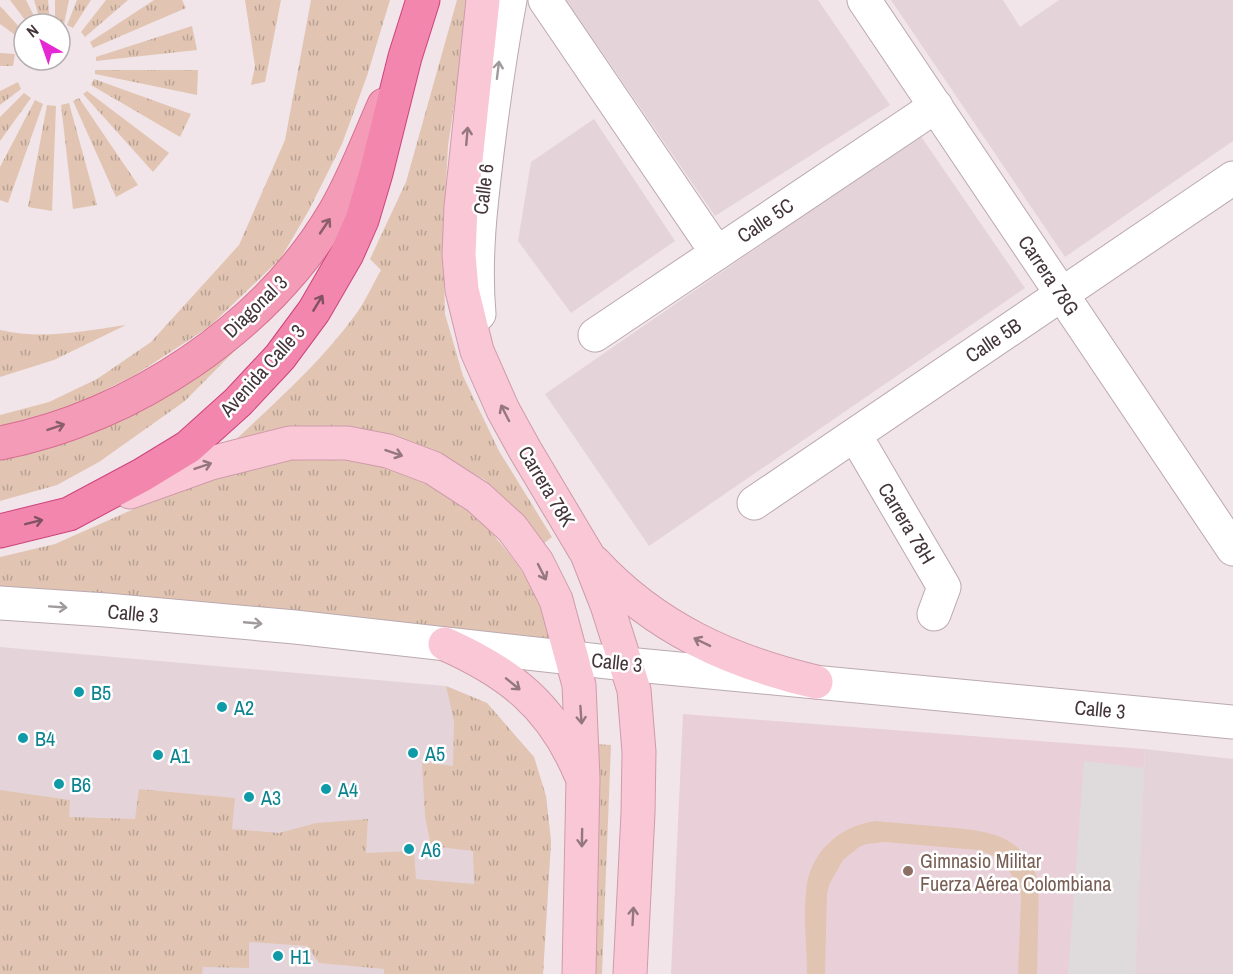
<svg xmlns="http://www.w3.org/2000/svg" width="1233" height="974" viewBox="0 0 1233 974" font-family="'Archivo Narrow',sans-serif">
	<defs>
		<pattern id="grass-tufts" width="24" height="20" patternUnits="userSpaceOnUse" patternTransform="scale(1.5)"><rect width="24" height="20" fill="#e1c5b2"/><path d="M3 7l-1-3M5 7V3M7 7l1-3M15 17l-1-3M17 17v-4M19 17l1-3" fill="none" stroke="#b8a192"/></pattern>
	</defs>
	<rect width="100%" height="100%" fill="#f1e5e9"/>
	<g fill="#e4d4da">
		<path d="M566 0H818L890 105 715 216Z"/>
		<path d="M891 0H1003L1020 27 1059 0H1233V141L1065 257Z"/>
		<path d="M594 119 675 241 571 313 518 241 531 162Z"/>
		<path d="M920 135 1025 288 649 546 545 394Z"/>
		<path d="M0 647 446 686 487 703 534 757 546 796 551 841 543 974H0Z"/>
		<path d="M1145 749 1233 759V974H1135Z"/>
	</g>
	<path fill="#e9d0d8" d="M683 714 1145 749 1135 974H671Z"/>
	<g fill="url(#grass-tufts)">
		<path d="M10 0H26L38 24H28Z"/>
		<path d="M34 0H48L50 24H41Z"/>
		<path d="M55 0H69L64 24 55 23Z"/>
		<path d="M77 0H91L73 28 67 25Z"/>
		<path d="M106 0H128L85 37 81 32Z"/>
		<path d="M154 0H182L186 8 93 48 90 42Z"/>
		<path d="M245 0H281L265 82 251 85 255 66Z"/>
		<path d="M311 0H390L367 76 342 144 309 210 281 258 209 327 135 375 75 405 0 427V415L49 402 97 379 151 342 239 245 285 140Z"/>
		<path d="M457 0H470L448 146 443 239 445 314 463 376 499 451 552 537 543 544 527 523 485 480 428 449 232 443C276 402 321 362 356 314 366 300 373 284 381 270L370 259 406 182Z"/>
		<path d="M0 6 24 32 22 40 0 24Z"/>
		<path d="M192 26 197 50 96 61V57Z"/>
		<path d="M0 53 15 54 13 66H0Z"/>
		<path d="M95 70H198L197 95 95 74Z"/>
		<path d="M94 79 191 114 180 137 91 85Z"/>
		<path d="M18 82 21 89 0 105V91Z"/>
		<path d="M87 91 169 153 153 172 83 94Z"/>
		<path d="M24 93 31 98 0 141V117Z"/>
		<path d="M79 98 138 185 116 197 73 101Z"/>
		<path d="M35 100 43 104 8 203 0 200V167Z"/>
		<path d="M69 103 97 205 73 209 61 105Z"/>
		<path d="M47 105 56 106 52 211 28 207Z"/>
		<path d="M126 325 54 360 0 377V330C42 340 84 331 126 325Z"/>
		<path d="M255 330 185 401 99 462 57 485 0 501V455L128 415 230 353Z"/>
		<path d="M322 454C355 458 391 460 421 476 470 501 516 556 542 604 548 616 551 631 555 643L0 589V557L55 544 190 484 262 462Z"/>
		<path d="M446 686 487 703 534 757 546 796 551 841 543 974H384V969L319 963 307 946 249 942V968L203 967 202 974H0V790L70 800 69 817 135 819 139 789 235 798 232 829 279 833 316 823 368 819 366 853 414 851 416 879 474 884 473 851 431 846 425 817 422 762 453 766 454 721Z"/>
		<path d="M595 744 611 745 602 974H586Z"/>
	</g>
	<path fill="#e1c5b2" d="M875 821C898 823 921 825 945 827 990 831 1023 834 1039 883L1037 974H1018L1021 899 1020 889 1007 867 994 856 986 853 977 850 885 842 867 844 859 847 843 860 829 885 827 894 825 974H807C807 947 803 918 806 891 809 853 839 826 875 821Z"/>
	<path fill="#dfdadc" d="M1084 761 1144 768 1135 974H1068Z"/>
	<g fill="none" stroke-linecap="round" stroke-linejoin="round">
		<defs>
			<g id="minor">
				<path d="M545 0 717 253"/>
				<path d="M864 0 1233 549"/>
				<path d="M479 314C474 257 481 202 488 145 494 97 501 48 510 0"/>
				<path d="M595 335 936 106"/>
				<path d="M855 435 944 587 934 614"/>
				<path d="M754 503 1233 178"/>
			</g>
			<path id="tertiary" d="M0 603 106 610 295 627 626 664 1233 722"/>
			<g id="secondary">
				<path d="M483 0 461 207 459 255 462 290 477 351 503 410 525 450 587 554 607 605 634 690 639 752 638 813 630 974"/>
				<path d="M130 492 211 463 290 443H347L388 451 433 468 478 497 512 528 537 562 556 600 579 685 583 779 579 974"/>
				<path d="M594 562C655 628 731 662 816 682"/>
				<path d="M445 644C510 673 552 706 580 773"/>
			</g>
			<path id="primary" d="M0 443C131 418 266 328 334 213 354 179 368 141 384 105"/>
			<path id="trunk" d="M0 531 69 514 142 475 188 447 238 402 280 357 314 311 347 254 362 220 376 173 405 57 423 0"/>
		</defs>
		<use href="#minor" stroke="#bba9b0" stroke-width="35"/>
		<use href="#tertiary" stroke="#bba9b0" stroke-width="35"/>
		<use href="#secondary" stroke="#cf9bab" stroke-width="35"/>
		<use href="#primary" stroke="#d76d91" stroke-width="35"/>
		<use href="#trunk" stroke="#cd437c" stroke-width="35"/>
		<use href="#minor" stroke="#fff" stroke-width="33"/>
		<use href="#tertiary" stroke="#fff" stroke-width="33"/>
		<use href="#secondary" stroke="#f9c7d5" stroke-width="33"/>
		<use href="#primary" stroke="#f49bb8" stroke-width="33"/>
		<use href="#trunk" stroke="#f286ac" stroke-width="33"/>
	</g>
	<defs><path id="oneway-shaft" d="M-6 0H5M1.5-3L5.5 0L1.5 3" fill="none" stroke-width="1.6" stroke-linecap="round" stroke-linejoin="round" transform="scale(1.5)"/></defs>
	<g stroke="#a19a9d">
		<use href="#oneway-shaft" transform="translate(498 70) rotate(-83)"/>
		<use href="#oneway-shaft" transform="translate(58 607) rotate(4)"/>
		<use href="#oneway-shaft" transform="translate(253 623) rotate(5)"/>
	</g>
	<g stroke="#957780">
		<use href="#oneway-shaft" transform="translate(467 136) rotate(-85)"/>
		<use href="#oneway-shaft" transform="translate(505 413) rotate(-117)"/>
		<use href="#oneway-shaft" transform="translate(394 453) rotate(19)"/>
		<use href="#oneway-shaft" transform="translate(203 466) rotate(-19)"/>
		<use href="#oneway-shaft" transform="translate(542 572) rotate(63)"/>
		<use href="#oneway-shaft" transform="translate(702 642) rotate(-154)"/>
		<use href="#oneway-shaft" transform="translate(513 684) rotate(39)"/>
		<use href="#oneway-shaft" transform="translate(581 715) rotate(86)"/>
		<use href="#oneway-shaft" transform="translate(582 838) rotate(91)"/>
		<use href="#oneway-shaft" transform="translate(633 916) rotate(-87)"/>
	</g>
	<g stroke="#8a5e6d">
		<use href="#oneway-shaft" transform="translate(325 226) rotate(-56)"/>
		<use href="#oneway-shaft" transform="translate(56 427) rotate(-19)"/>
	</g>
	<g stroke="#805163">
		<use href="#oneway-shaft" transform="translate(318 303) rotate(-59)"/>
		<use href="#oneway-shaft" transform="translate(34 522) rotate(-14)"/>
	</g>
	<g fill="#0f9aa8" stroke="#fff" stroke-width="2">
		<circle cx="79" cy="692" r="6"/>
		<circle cx="222" cy="707" r="6"/>
		<circle cx="23" cy="738" r="6"/>
		<circle cx="413" cy="753" r="6"/>
		<circle cx="158" cy="755" r="6"/>
		<circle cx="59" cy="784" r="6"/>
		<circle cx="326" cy="789" r="6"/>
		<circle cx="249" cy="797" r="6"/>
		<circle cx="409" cy="849" r="6"/>
		<circle cx="278" cy="956" r="6"/>
	</g>
	<circle fill="#8d6e63" stroke="#fff" stroke-width="2" cx="908" cy="871" r="6"/>
	<g text-anchor="middle" dominant-baseline="central" stroke-width="5" stroke-linejoin="round" paint-order="stroke">
		<g font-size="20" fill="#43353b" stroke="#fff">
			<text transform="translate(483 189) rotate(-83)">Calle 6</text>
			<text transform="translate(765 220) rotate(-34)">Calle 5C</text>
			<text transform="translate(1049 275) rotate(56)">Carrera 78G</text>
			<text transform="translate(255 306) rotate(-44)">Diagonal 3</text>
			<text transform="translate(993 340) rotate(-34)">Calle 5B</text>
			<text transform="translate(262 370) rotate(-48)">Avenida Calle 3</text>
			<text transform="translate(547 486) rotate(59)">Carrera 78K</text>
			<text transform="translate(907 523) rotate(59)">Carrera 78H</text>
			<text transform="translate(133 613) rotate(5)">Calle 3</text>
			<text transform="translate(617 662) rotate(6)">Calle 3</text>
			<text transform="translate(1100 709) rotate(5)">Calle 3</text>
		</g>
		<g font-size="20" fill="#0d838f" stroke="#fff" text-anchor="start">
			<text x="91" y="692">B5</text>
			<text x="234" y="707">A2</text>
			<text x="35" y="738">B4</text>
			<text x="425" y="753">A5</text>
			<text x="170" y="755">A1</text>
			<text x="71" y="784">B6</text>
			<text x="338" y="789">A4</text>
			<text x="261" y="797">A3</text>
			<text x="421" y="849">A6</text>
			<text x="290" y="956">H1</text>
		</g>
		<g font-size="20" fill="#785e54" stroke="#fff" text-anchor="start">
			<text x="920" y="860">Gimnasio Militar<tspan x="920" dy="23">Fuerza Aérea Colombiana</tspan></text>
		</g>
	</g>
	<g transform="translate(42 42) rotate(320)"><circle r="28" fill="#ffffff" stroke="#b4aeb1" stroke-width="1.5"/>
	<path d="M0-4.5L10 22L0 15L-10 22Z" fill="#e528d1"/>
	<text y="-9" font-size="16" font-weight="bold" text-anchor="middle" fill="#43353b">N</text>
	</g>
</svg>
